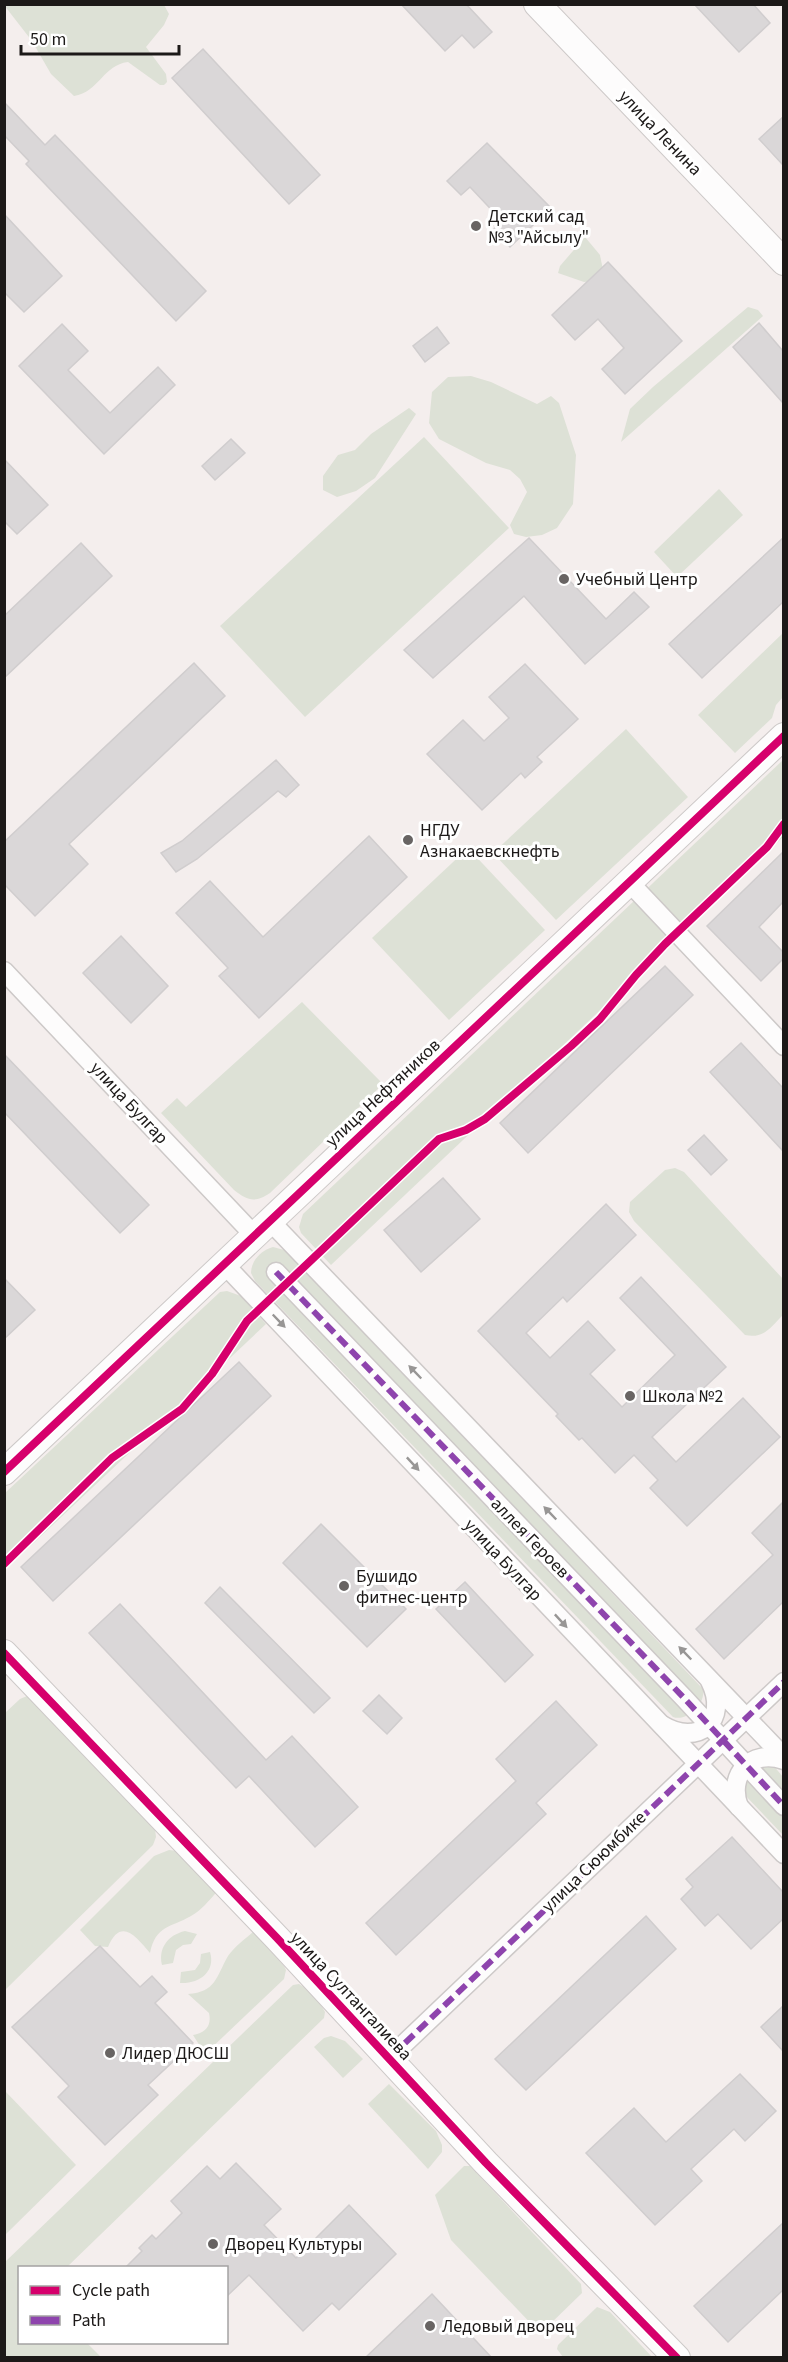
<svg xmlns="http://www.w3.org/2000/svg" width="788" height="2362" viewBox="0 0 788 2362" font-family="'Source Sans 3',sans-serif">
	<rect width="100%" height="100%" fill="#f4eeed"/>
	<g fill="#dde1d6">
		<path d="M4 5H164L169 14 164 25 146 47 166 74 167 82 164 85H160L128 62C103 65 99 92 74 96L51 74 32 41Z"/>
		<path d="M585 237 600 255 603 270 594 281 584 282 558 273 560 266Z"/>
		<path d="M748 307 758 310 763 316 621 442 630 409 653 387Z"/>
		<path d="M471 376 491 382 537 404 551 396 559 403 576 455 573 504 557 528 542 535 526 537 514 534 510 525 527 492 520 479 510 470 486 463 439 439 429 423 432 392 448 377Z"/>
		<path d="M409 408 416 414 375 478 356 491 337 497 323 490V476L338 455 355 450 371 434Z"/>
		<path d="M424 437 509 528 305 717 220 626Z"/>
		<path d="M719 489 743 515 677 577 654 552Z"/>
		<path d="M783 633V697L776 705 772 718 735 753 698 715Z"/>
		<path d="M626 729 688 797 556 920 493 853Z"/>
		<path d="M783 760V837L331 1265 301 1233 299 1227 303 1214Z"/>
		<path d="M468 848 545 930 449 1020 372 938Z"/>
		<path d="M302 1002 383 1084 270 1193C255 1203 248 1201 234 1190L161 1113 177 1098 186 1107Z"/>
		<path d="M675 1168 684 1172 783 1279V1315C771 1327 764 1339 745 1335L634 1221 629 1212 630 1202 665 1170Z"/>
		<path d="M273 1247 288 1251 703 1689C706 1704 687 1722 673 1717L255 1281 251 1273C251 1261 261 1250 273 1247Z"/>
		<path d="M227 1291 241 1296 266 1324 5 1570V1493L220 1292Z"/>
		<path d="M27 1696 155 1829 156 1837 153 1845 5 1990V1713L20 1699Z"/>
		<path d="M773 1765 783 1777V1835L742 1792 746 1778 757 1766Z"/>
		<path d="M169 1850 177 1851 217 1892C209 1900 201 1911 191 1916 170 1928 156 1925 150 1953 137 1938 121 1916 108 1947L95 1946 80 1930 154 1856Z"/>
		<path d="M185 1931 197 1934 191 1944 183 1945 176 1950 173 1963 162 1965C158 1948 168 1935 185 1931Z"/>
		<path d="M253 1932 284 1966 286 1970 284 1979 205 2054 193 2035C205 2033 212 2026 209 2013L188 1994C216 1992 216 1977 228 1956 234 1947 245 1939 253 1932Z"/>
		<path d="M210 1952C216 1972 199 1984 180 1983L181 1972 195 1970 200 1963 201 1954Z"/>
		<path d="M299 1984C310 1990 320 2002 325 2012L324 2018 67 2267 20 2268V2342L87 2343 101 2357H5V2262L293 1985Z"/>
		<path d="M331 2036 345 2041 363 2059 343 2078 314 2047 324 2038Z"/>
		<path d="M389 2084 436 2131 442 2145V2152L428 2169 368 2104Z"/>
		<path d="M5 2091 76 2165 5 2235Z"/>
		<path d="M464 2166H470L581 2284 582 2293 544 2330 538 2331 451 2240 435 2195Z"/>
		<path d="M597 2307 610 2312 652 2357H563L557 2349 558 2345Z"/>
	</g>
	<g fill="#dad7d8" stroke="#d0cdce" stroke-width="1.5">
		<path d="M401 4H466L492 32 474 48 462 35 445 51Z"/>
		<path d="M694 4H753L770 23 739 52Z"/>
		<path d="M203 49 320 175 289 204 172 78Z"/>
		<path d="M4 102 45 145 55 135 206 291 176 321 26 164 29 161 4 135Z"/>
		<path d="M783 117V165L759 139Z"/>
		<path d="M487 143 551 208 510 247 494 229 502 221 470 187 461 195 447 181Z"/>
		<path d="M4 214 62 276 24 312 4 292Z"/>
		<path d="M608 262 682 341 625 394 602 369 624 348 598 319 575 340 552 315Z"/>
		<path d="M759 323 783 351V403L733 347Z"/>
		<path d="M62 324 88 351 68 370 110 413 158 367 175 385 104 454 19 366Z"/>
		<path d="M437 327 449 343 425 362 413 346Z"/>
		<path d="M231 439 245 453 215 480 202 466Z"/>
		<path d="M4 459 48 505 17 534 4 521Z"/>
		<path d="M529 538 606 619 634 592 649 607 585 664 524 596 433 678 404 650Z"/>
		<path d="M783 538V602L702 678 669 644Z"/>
		<path d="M81 543 112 576 4 678V616Z"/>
		<path d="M194 663 225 696 69 844 88 864 35 916 4 884V842Z"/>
		<path d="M525 664 578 719 537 757 542 762 525 778 521 773 482 810 427 754 463 720 484 741 509 718 489 697Z"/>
		<path d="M276 760 299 785 286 797 278 791 197 859 176 872 161 853 182 841Z"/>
		<path d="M369 836 407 877 259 1018 219 976 228 968 176 913 210 881 263 937Z"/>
		<path d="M783 852V902L759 927 783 952V959L761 981 707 926Z"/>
		<path d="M121 936 168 986 131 1023 83 973Z"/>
		<path d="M665 966 693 995 528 1153 500 1123Z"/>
		<path d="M741 1043 783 1088V1151L710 1072Z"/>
		<path d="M4 1054 149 1205 120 1233 4 1112Z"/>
		<path d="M704 1135 727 1160 711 1175 688 1150Z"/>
		<path d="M443 1178 480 1219 421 1272 384 1230Z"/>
		<path d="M606 1204 636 1235 567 1302 563 1297 526 1333 550 1358 588 1321 615 1350 590 1374 622 1407 675 1355 620 1298 641 1277 726 1367 652 1437 676 1462 743 1398 780 1437 687 1526 650 1488 658 1480 634 1455 615 1473 582 1438 579 1440 556 1416 558 1414 478 1331Z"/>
		<path d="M4 1278 35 1310 4 1339Z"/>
		<path d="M239 1362 271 1396 53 1601 21 1567Z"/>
		<path d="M783 1502V1602L724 1659 696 1629 773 1555 752 1533Z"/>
		<path d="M321 1524 406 1609 367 1647 283 1563Z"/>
		<path d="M465 1582 533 1655 505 1682 436 1609Z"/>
		<path d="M220 1587 330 1698 314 1713 205 1603Z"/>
		<path d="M120 1604 266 1760 292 1736 358 1807 315 1847 249 1776 236 1788 89 1633Z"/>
		<path d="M379 1695 402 1718 387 1734 363 1711Z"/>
		<path d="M556 1701 597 1745 536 1803 546 1814 396 1955 366 1923 516 1781 496 1759Z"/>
		<path d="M732 1837 783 1892V1919L751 1949 718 1914 705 1926 681 1899 693 1887 686 1879Z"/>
		<path d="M646 1916 676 1949 526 2090 495 2059Z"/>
		<path d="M100 1946 140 1987 152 1976 167 1992 155 2003 193 2043 148 2085 158 2095 105 2145 58 2097 69 2086 12 2027Z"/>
		<path d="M783 2006V2051L761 2027Z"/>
		<path d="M740 2074 776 2111 745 2141 734 2129 691 2169 702 2181 655 2225 586 2153 634 2108 666 2142Z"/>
		<path d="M236 2163 281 2209 264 2225 296 2258 349 2205 396 2254 339 2310 332 2303 303 2331 249 2275 226 2297V2268H125L142 2251 139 2248 152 2235 156 2239 182 2213 171 2201 207 2166 220 2179Z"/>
		<path d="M783 2223V2290L728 2342 694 2306Z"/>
		<path d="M432 2294 492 2358H365Z"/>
	</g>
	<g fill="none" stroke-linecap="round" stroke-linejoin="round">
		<defs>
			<g id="street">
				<path d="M629 882 784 1046"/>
				<path d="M4 971 254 1235"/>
				<path d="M270 1221 784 1757"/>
				<path d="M224 1264 784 1854"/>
				<path d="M276 1272 684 1698 784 1806"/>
				<path d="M662 1725C698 1747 730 1721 710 1681"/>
				<path d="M739 1807C727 1776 750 1748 784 1760"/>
				<path d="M405 2043 784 1682"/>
			</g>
			<g id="secondary">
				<path d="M537 4 784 262"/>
				<path d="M4 1472 784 736"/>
				<path d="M4 1653 277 1938 486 2163 677 2358"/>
			</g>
		</defs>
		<use href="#street" stroke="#cdc9c8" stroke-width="21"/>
		<use href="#secondary" stroke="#cdc9c8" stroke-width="28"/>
		<use href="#street" stroke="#fdfcfc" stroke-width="18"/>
		<use href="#secondary" stroke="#fdfcfc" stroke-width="26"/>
		<g stroke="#8e44ad" stroke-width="6" stroke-dasharray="12 6" stroke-linecap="butt">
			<path d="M276 1272 684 1698 784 1806"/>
			<path d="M405 2043 784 1682"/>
		</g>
		<defs>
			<g id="cycleway">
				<path d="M4 1472 784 736"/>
				<path d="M4 1564 112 1458 182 1409 212 1374 247 1321 439 1139 466 1130 485 1119 571 1046 600 1019 636 975 665 944 767 847 784 824"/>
				<path d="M4 1653 277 1938 486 2163 677 2358"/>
			</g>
		</defs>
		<use href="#cycleway" stroke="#fff" stroke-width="11"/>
		<use href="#cycleway" stroke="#d6006c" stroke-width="8"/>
	</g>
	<defs><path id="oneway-solid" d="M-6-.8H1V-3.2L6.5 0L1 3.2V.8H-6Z" transform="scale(1.5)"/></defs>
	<g fill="#989695">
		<use href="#oneway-solid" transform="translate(279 1321) rotate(46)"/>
		<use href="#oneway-solid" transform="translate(415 1372) rotate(-134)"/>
		<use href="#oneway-solid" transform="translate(413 1464) rotate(47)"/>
		<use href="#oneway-solid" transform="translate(550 1513) rotate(-134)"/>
		<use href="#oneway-solid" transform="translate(561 1621) rotate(47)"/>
		<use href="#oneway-solid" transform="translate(685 1653) rotate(-134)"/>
	</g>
	<g fill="#686463" stroke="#fff" stroke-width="2">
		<circle cx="476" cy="226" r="6"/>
		<circle cx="564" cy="579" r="6"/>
		<circle cx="408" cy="840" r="6"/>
		<circle cx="630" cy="1396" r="6"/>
		<circle cx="344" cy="1586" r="6"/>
		<circle cx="110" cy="2053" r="6"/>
		<circle cx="213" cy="2244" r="6"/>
		<circle cx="430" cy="2326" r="6"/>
	</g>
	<g text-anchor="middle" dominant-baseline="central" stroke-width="6" stroke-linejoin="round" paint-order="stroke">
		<g font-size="18" fill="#1c1918" stroke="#fff">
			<text transform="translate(660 133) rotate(46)">улица Ленина</text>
			<text transform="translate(383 1093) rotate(-43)">улица Нефтяников</text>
			<text transform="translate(129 1103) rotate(47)">улица Булгар</text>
			<text transform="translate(530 1538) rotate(46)">аллея Героев</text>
			<text transform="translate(503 1560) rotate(47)">улица Булгар</text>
			<text transform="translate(594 1862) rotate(-44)">улица Сююмбике</text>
			<text transform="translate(351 1996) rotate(47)">улица Султангалиева</text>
		</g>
		<g font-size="18" fill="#1c1918" stroke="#fff" text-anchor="start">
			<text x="488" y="216">Детский сад<tspan x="488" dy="21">№3 "Айсылу"</tspan></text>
			<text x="576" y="579">Учебный Центр</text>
			<text x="420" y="830">НГДУ<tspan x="420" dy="21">Азнакаевскнефть</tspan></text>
			<text x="642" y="1396">Школа №2</text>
			<text x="356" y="1576">Бушидо<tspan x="356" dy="21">фитнес-центр</tspan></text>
			<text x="122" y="2053">Лидер ДЮСШ</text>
			<text x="225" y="2244">Дворец Культуры</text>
			<text x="442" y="2326">Ледовый дворец</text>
		</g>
	</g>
	<rect width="788" height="2362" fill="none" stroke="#1c1918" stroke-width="12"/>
	<rect x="18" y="2266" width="210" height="78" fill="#ffffff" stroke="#a4a3a3" stroke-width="1.5"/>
	<rect x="30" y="2286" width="30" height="9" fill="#d6006c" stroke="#a4a3a3" stroke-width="1.5"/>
	<text x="72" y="2296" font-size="18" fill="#1c1918">Cycle path</text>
	<rect x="30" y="2316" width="30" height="9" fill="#8e44ad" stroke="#a4a3a3" stroke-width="1.5"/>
	<text x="72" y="2326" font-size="18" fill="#1c1918">Path</text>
	<path d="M21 45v9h158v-9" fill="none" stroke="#1c1918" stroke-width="3"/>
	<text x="30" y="45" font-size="18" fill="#1c1918" stroke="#ffffff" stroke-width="4.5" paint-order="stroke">50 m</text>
</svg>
